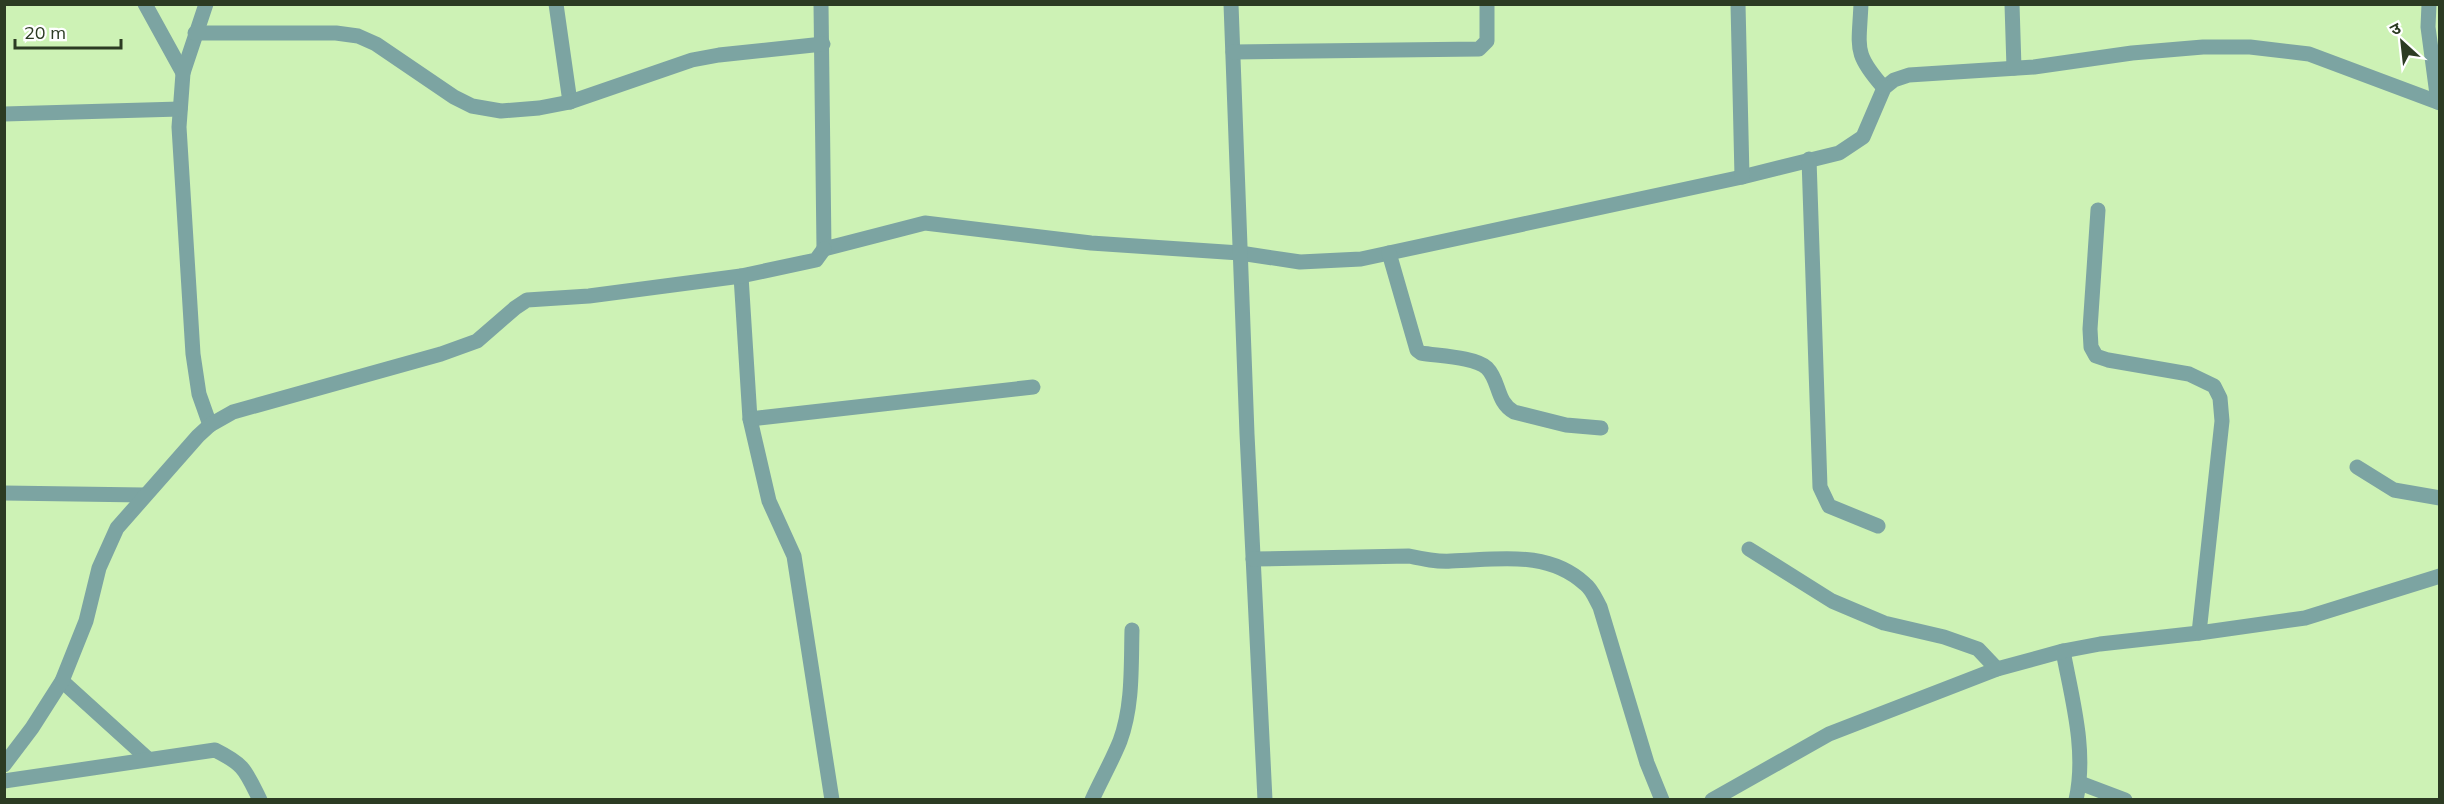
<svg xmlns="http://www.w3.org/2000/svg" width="2444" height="804" viewBox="0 0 2444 804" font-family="Mulish,'Noto Sans Devanagari',sans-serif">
	<rect width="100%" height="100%" fill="#cdf2b5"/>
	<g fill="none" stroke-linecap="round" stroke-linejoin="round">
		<g stroke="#7ca4a2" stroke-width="15">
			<path d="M145 4 183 73"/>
			<path d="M206 4 183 73 179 127 193 354 199 394 210 425"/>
			<path d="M556 4 570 102"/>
			<path d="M821 4 824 249 925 223 1091 243 1240 253 1300 262 1361 259 1742 177 1839 153 1863 137 1884 88 1894 80 1909 75 2034 67 2132 53 2203 47H2250L2309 54 2440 103"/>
			<path d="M1231 4 1247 434 1265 800"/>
			<path d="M1738 4 1742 177"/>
			<path d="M1861 4C1859 49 1853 53 1884 88"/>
			<path d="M2012 4 2014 68"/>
			<path d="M2429 4 2428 27 2438 102"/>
			<path d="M195 33H336L358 36 376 44 454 97 472 106 501 111 539 108 570 102 692 60 719 55 823 44"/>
			<path d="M1233 52 1479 49 1487 41V4"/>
			<path d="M4 114 180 109"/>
			<path d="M1809 159 1820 487 1829 506 1878 526"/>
			<path d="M2098 210 2090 329 2091 347 2096 356 2108 360 2189 374 2214 386 2220 398 2222 421 2199 633"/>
			<path d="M1389 253 1417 350 1421 353C1438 356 1475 357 1487 368 1500 381 1496 402 1514 412L1566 425 1601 428"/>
			<path d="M741 276 750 419 769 501 794 556 832 800"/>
			<path d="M750 419 1033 387"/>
			<path d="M2357 467 2394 490 2440 498"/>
			<path d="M4 493 144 495"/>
			<path d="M1749 549 1832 601 1884 623 1944 637 1978 649 1997 669"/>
			<path d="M1253 559 1409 556C1423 559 1437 562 1451 561 1497 560 1547 549 1585 584 1592 589 1596 600 1600 607L1647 763 1662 800"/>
			<path d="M2063 651C2072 699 2087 751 2076 800"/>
			<path d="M62 681 147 758"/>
			<path d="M4 765 32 728 62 681 86 621 99 568 117 528 198 436 210 425 233 412 441 354 477 341 515 308 527 300 589 296 741 276 816 260 824 249"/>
			<path d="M4 781 215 750C245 765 245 770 260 800"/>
			<path d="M2080 783 2125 800"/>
			<path d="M1092 800C1101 780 1112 761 1120 741 1133 706 1131 666 1132 630"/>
			<path d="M1712 800 1829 734 1997 669 2063 651 2100 644 2199 633 2305 618 2440 576"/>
		</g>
	</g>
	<rect width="2444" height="804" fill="none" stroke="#2c3b23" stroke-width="12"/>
	<g transform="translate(2402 42) rotate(333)" stroke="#ffffff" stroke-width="4.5" paint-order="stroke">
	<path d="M0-4.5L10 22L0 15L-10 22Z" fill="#2c3b23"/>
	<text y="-9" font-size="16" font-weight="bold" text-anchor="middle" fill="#2c3b23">उ</text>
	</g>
	<path d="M15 39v9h106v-9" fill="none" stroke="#2c3b23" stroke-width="3"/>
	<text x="24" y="39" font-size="18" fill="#2c3b23" stroke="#ffffff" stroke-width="4.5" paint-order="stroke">20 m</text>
</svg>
